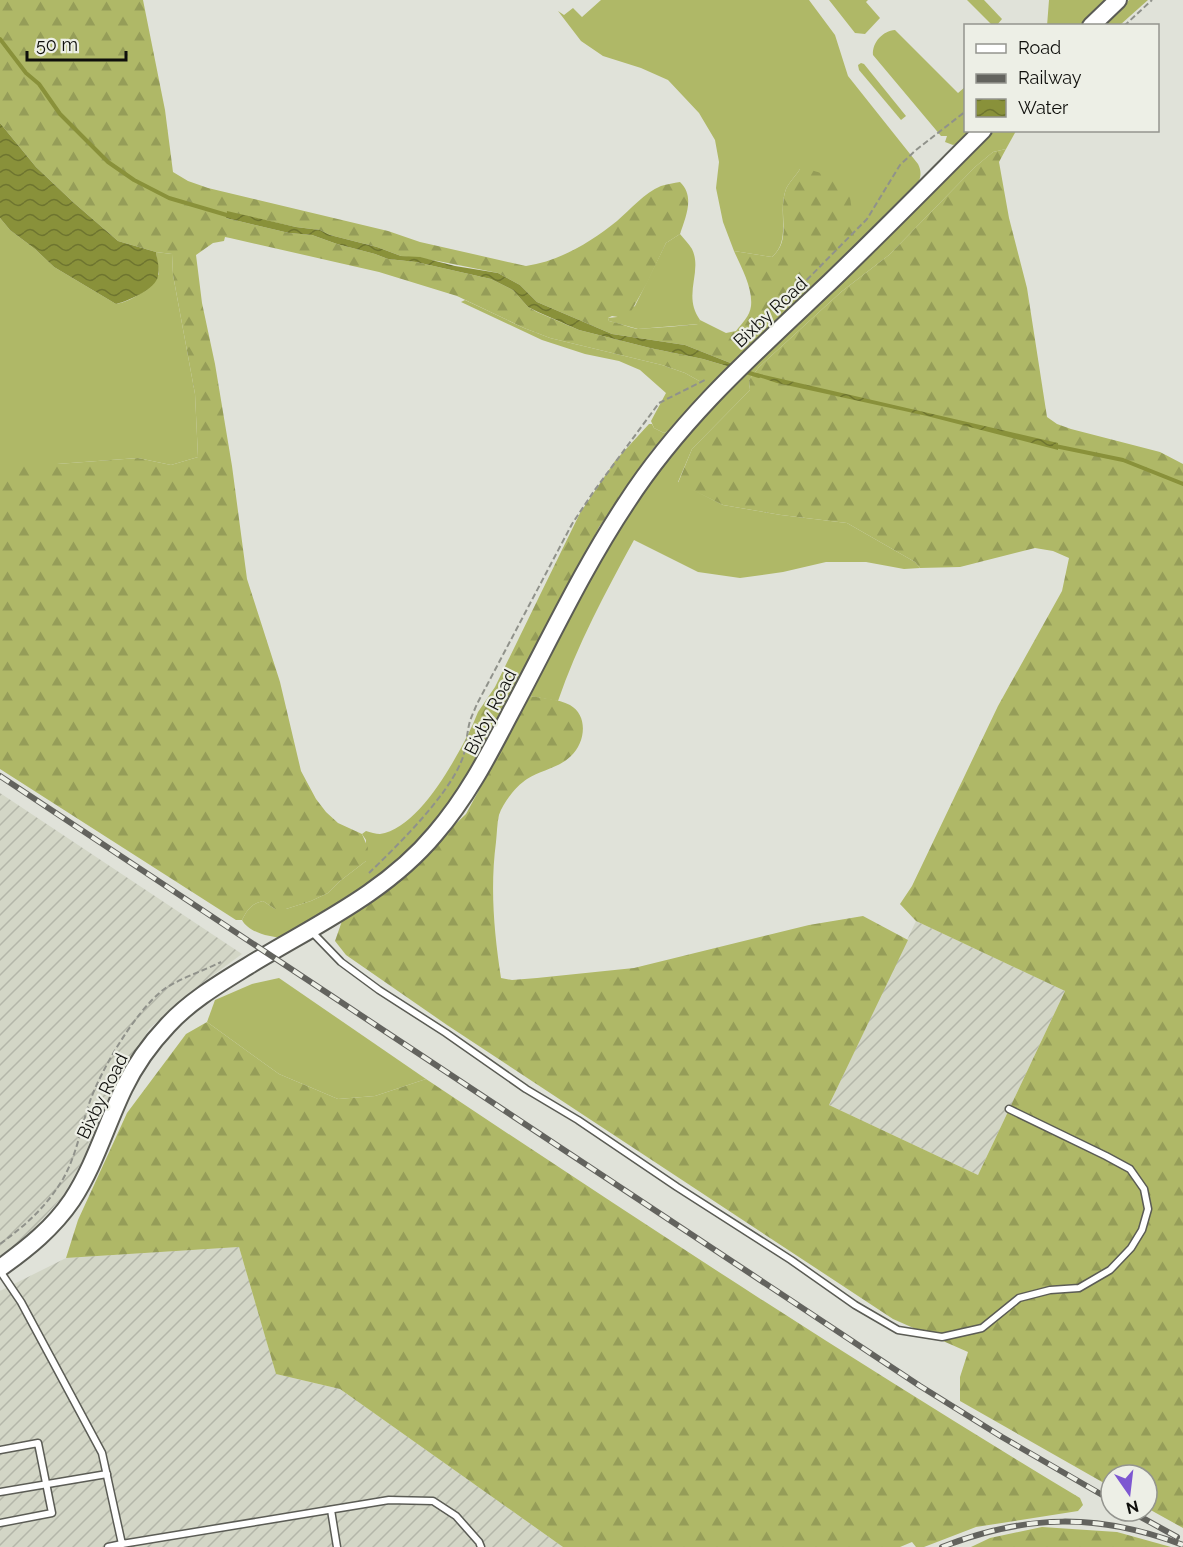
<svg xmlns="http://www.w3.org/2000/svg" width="1183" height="1547" viewBox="0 0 1183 1547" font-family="Raleway,sans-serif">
	<defs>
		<pattern id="industrial-furrows" width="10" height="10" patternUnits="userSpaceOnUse" patternTransform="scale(1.5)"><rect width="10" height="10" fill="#d3d6c6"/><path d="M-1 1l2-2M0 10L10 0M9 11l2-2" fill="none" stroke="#b4b6a9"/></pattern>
		<pattern id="forest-firs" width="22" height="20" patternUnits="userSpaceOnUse" patternTransform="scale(1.5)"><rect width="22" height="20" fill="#afb867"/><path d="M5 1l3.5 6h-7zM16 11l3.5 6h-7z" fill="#959d58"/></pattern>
		<pattern id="water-waves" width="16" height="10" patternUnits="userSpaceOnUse" patternTransform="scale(1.5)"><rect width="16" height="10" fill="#89913a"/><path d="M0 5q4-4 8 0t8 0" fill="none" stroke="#6e752f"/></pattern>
	</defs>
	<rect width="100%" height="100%" fill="#e0e2d9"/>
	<g fill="url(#industrial-furrows)">
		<path d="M0 793 242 954 190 992 149 1029 101 1113 84 1157 64 1195 27 1237 0 1256Z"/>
		<path d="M916 921 1065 991 978 1175 829 1105Z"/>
		<path d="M239 1247 276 1374 340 1389 563 1547H0V1291L66 1258Z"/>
	</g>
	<g fill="#afb867">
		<path d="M601 0H809L835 35 848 76 918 164C923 174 920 180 914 190L854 248 800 169C796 176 789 182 786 189 777 213 792 239 772 257L734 251 723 222 716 188 719 162 715 140 699 113 668 80 641 68 603 56 581 41 558 11 564 15 573 8 582 17Z"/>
		<path d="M829 0H868L866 2 880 18 865 34 855 33Z"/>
		<path d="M967 0H984L1002 19 997 25H992Z"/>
		<path d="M1049 0H1108L1081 25 1072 24 1070 25 1047 26Z"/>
		<path d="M1129 0H1148L1120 25 1102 26Z"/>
		<path d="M895 30 958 93 965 87 966 130 973 131 960 143 953 145 945 142 947 136H941L873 55C872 42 883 31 895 30Z"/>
		<path d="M861 63 864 64 906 116 901 120 859 70 858 65Z"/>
		<path d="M994 131H1016L1006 149 993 152 975 167 889 255 841 292 759 367 749 380 750 390 692 449 678 482 723 505 781 515 847 523 915 562 920 568 904 569 866 562H826L783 572 740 578 698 572 634 540C605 593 577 645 558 701L530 696 609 544 673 450 744 374Z"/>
		<path d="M0 218 10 230 35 249 54 267 116 304C136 300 147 289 159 274L156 252 172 254 173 275 195 394 198 457 171 465 138 458 57 464H0Z"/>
		<path d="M680 234C684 239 689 244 692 249 703 272 682 295 700 320L699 324 638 329 609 321 608 318 617 317 635 306 666 243Z"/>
		<path d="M465 300 524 328 550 338 662 365 685 373 701 382H715L670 430 664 433 654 428 651 421 666 393 640 370 619 361 585 354 542 340 461 302Z"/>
		<path d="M510 691 514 694C480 756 446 823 391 869 358 896 319 916 283 938 270 937 249 933 242 920 247 910 251 904 263 901L275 909H286L311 901 328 893 340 881 366 861V840L362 834 366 831C370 832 376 834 380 834 419 829 458 756 473 724 494 720 496 702 510 691Z"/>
		<path d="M279 978 426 1079 375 1096 338 1099 279 1074 207 1022 215 1000 252 984Z"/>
	</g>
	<g fill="url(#forest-firs)">
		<path d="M0 0H143L165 110 173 172 188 181 208 188 388 231 420 242 526 266C560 261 591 242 617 221 631 209 644 193 661 186 667 184 674 183 680 182 695 196 686 216 680 234L666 243 647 283 629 315 624 318 612 316 608 318 609 321C619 323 628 327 637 329 641 329 695 325 698 324L700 320 726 333 736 331C742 323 750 316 751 306 753 288 741 267 734 251L772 257C793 239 777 214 786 189 789 182 796 176 800 169 818 169 836 179 849 190L856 239 854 248 733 364 685 345 612 334 537 302 520 285 498 273 438 261 401 256 377 247 330 235 320 230 296 227 227 212 226 218 289 233 312 235 337 244 375 254 388 259 416 262 491 279 513 290 528 307 537 312 579 330 650 348 703 359 730 367 715 382H701L685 373 662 365 550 338 524 328 457 296 379 272 230 238 225 237 224 241 213 243 196 255 202 303 215 364 232 466 247 579 280 682 301 771 316 799 326 812 338 823 362 834 368 848 366 861 340 881 328 893 311 901 286 909H275L263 901C251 904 247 910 242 920H236L0 769V464H57L138 458 171 465 198 457 195 394 173 275 172 254 156 252 118 241 73 202 36 167 0 123Z"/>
		<path d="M1006 149 999 162 1009 218 1027 288 1047 417 1057 424 1071 429 1160 452 1183 464V1528L1147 1508V1475H1111V1487L960 1401V1377L968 1352 893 1319 447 1025 346 955 335 941 342 921 386 890 466 814 530 696C542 698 558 699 570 705 589 716 585 743 571 756 559 768 541 770 527 779 516 786 503 803 499 815 497 823 497 833 496 842 490 888 494 932 501 978L512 980 537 978 634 968 809 925 863 916 908 940 829 1105 978 1175 1065 991 916 921 900 904 912 886 998 706 1062 591 1069 558 1053 551 1035 548 960 567 920 568 915 562 847 523 781 515 723 505 678 483 692 449 750 390 749 380 759 367 841 292 889 255 975 167 993 152Z"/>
		<path d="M649 424H652L654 428 664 433 670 430 652 450 599 527 514 694 509 691C496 703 495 720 473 724L478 712 495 687 580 513 615 461Z"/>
		<path d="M207 1022 279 1074 338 1099 375 1096 426 1079C642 1223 858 1365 1080 1498L1083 1505 1078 1511 976 1527 924 1547H916L912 1542 900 1547H563L340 1389 276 1374 239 1247 66 1258 78 1220 127 1113 186 1034Z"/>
		<path d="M1042 1527 1117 1532 1171 1547H971L990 1538Z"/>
	</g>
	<g fill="url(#water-waves)">
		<path d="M0 123 36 167 73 202 118 241 156 252C157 259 160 269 158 276 156 289 128 301 116 304L54 267 35 249 10 230 0 218Z"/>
		<path d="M227 211 296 227 320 230 330 235 377 247 401 256 420 257 455 266 498 273 520 285 537 302 612 334 685 345 733 364 730 367 703 359 650 348 579 330 538 312 528 307 513 290 491 279 416 262 388 259 375 254 337 244 312 235 289 233 226 218Z"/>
		<path d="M756 373 1058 443V450L927 416 777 383 753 375Z"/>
	</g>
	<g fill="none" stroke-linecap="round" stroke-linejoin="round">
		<g stroke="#89913a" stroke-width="4">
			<path d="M0 39 26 73 39 84 60 114 108 162 134 180 169 198 230 216"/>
			<path d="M743 371 759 376"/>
			<path d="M1055 446 1123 460 1183 484"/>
		</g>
		<defs>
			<g id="lane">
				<path d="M311 931 341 962 379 990 446 1033 526 1089 578 1120 677 1187 791 1260 855 1305 898 1330 942 1337 982 1328 1019 1298 1050 1290 1079 1288 1110 1270 1131 1248 1142 1230 1148 1209 1144 1189 1130 1169 1106 1156 1009 1109"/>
				<path d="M0 1271 21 1302 102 1453 122 1544 389 1500 433 1501 456 1516 479 1542 481 1547"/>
				<path d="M0 1450 38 1443 52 1513 0 1523"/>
				<path d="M0 1492 107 1474"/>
				<path d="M331 1510 337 1547"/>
				<path d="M108 1547 122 1544"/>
			</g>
			<g id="secondary">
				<path d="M1091 26 1118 0"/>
				<path d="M0 1268C28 1248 53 1228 72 1200 95 1165 106 1125 124 1088 135 1065 150 1044 168 1025 190 1001 219 984 248 966 313 926 385 894 435 834 468 796 489 754 512 710 549 641 583 568 627 502 682 417 757 351 830 282 882 232 932 181 983 130"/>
			</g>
		</defs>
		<use href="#lane" stroke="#5b5c55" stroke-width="9"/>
		<use href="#secondary" stroke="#5b5c55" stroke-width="20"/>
		<g stroke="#90928b" stroke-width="2" stroke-dasharray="6 3" stroke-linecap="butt">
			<path d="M1124 26 1152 0"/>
			<path d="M775 312 867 219 900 165 916 150 966 111"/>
			<path d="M369 873C397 846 446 798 461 762 467 749 466 735 470 721 472 715 475 709 477 704L572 524 594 491 659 403 707 379"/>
			<path d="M0 1244C26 1225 46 1207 63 1179 77 1154 81 1127 90 1101 102 1068 135 1012 163 990 178 979 203 971 221 962"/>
		</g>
		<use href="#lane" stroke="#fff" stroke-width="6"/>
		<use href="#secondary" stroke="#fff" stroke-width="16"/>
		<defs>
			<g id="rail">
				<path d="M0 776 920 1386 1002 1437 1111 1500"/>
				<path d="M1130 1511 1177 1537"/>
				<path d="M942 1547C1027 1514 1098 1513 1183 1545"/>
			</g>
		</defs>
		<use href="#rail" stroke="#63635e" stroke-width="6"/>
		<use href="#rail" stroke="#edefe6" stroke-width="4" stroke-dasharray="11" stroke-linecap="butt"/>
	</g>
	<g text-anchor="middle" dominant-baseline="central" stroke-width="4.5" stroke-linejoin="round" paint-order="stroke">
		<g font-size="18" fill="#0f0f0c" stroke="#edefe6">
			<text transform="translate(770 312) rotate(-43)">Bixby Road</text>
			<text transform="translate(490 712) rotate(-63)">Bixby Road</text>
			<text transform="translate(102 1096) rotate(-64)">Bixby Road</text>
		</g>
	</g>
	<rect x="964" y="24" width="195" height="108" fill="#edefe6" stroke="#94958f" stroke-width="1.5"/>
	<rect x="976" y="44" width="30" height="9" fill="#ffffff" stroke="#94958f" stroke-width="1.5"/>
	<text x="1018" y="54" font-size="18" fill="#0f0f0c">Road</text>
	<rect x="976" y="74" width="30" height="9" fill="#63635e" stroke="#94958f" stroke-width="1.5"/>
	<text x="1018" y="84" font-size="18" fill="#0f0f0c">Railway</text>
	<rect x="976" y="99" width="30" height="18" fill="url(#water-waves)" stroke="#94958f" stroke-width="1.5"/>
	<text x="1018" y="114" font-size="18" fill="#0f0f0c">Water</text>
	<g transform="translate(1129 1493) rotate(166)"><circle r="28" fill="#edefe6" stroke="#94958f" stroke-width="1.5"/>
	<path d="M0-4.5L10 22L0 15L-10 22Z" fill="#7d57d1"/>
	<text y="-9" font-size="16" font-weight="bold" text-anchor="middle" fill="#0f0f0c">N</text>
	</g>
	<path d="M27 51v9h99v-9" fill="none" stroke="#0f0f0c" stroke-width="3"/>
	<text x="36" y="51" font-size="18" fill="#0f0f0c" stroke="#edefe6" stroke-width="4.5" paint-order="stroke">50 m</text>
</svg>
